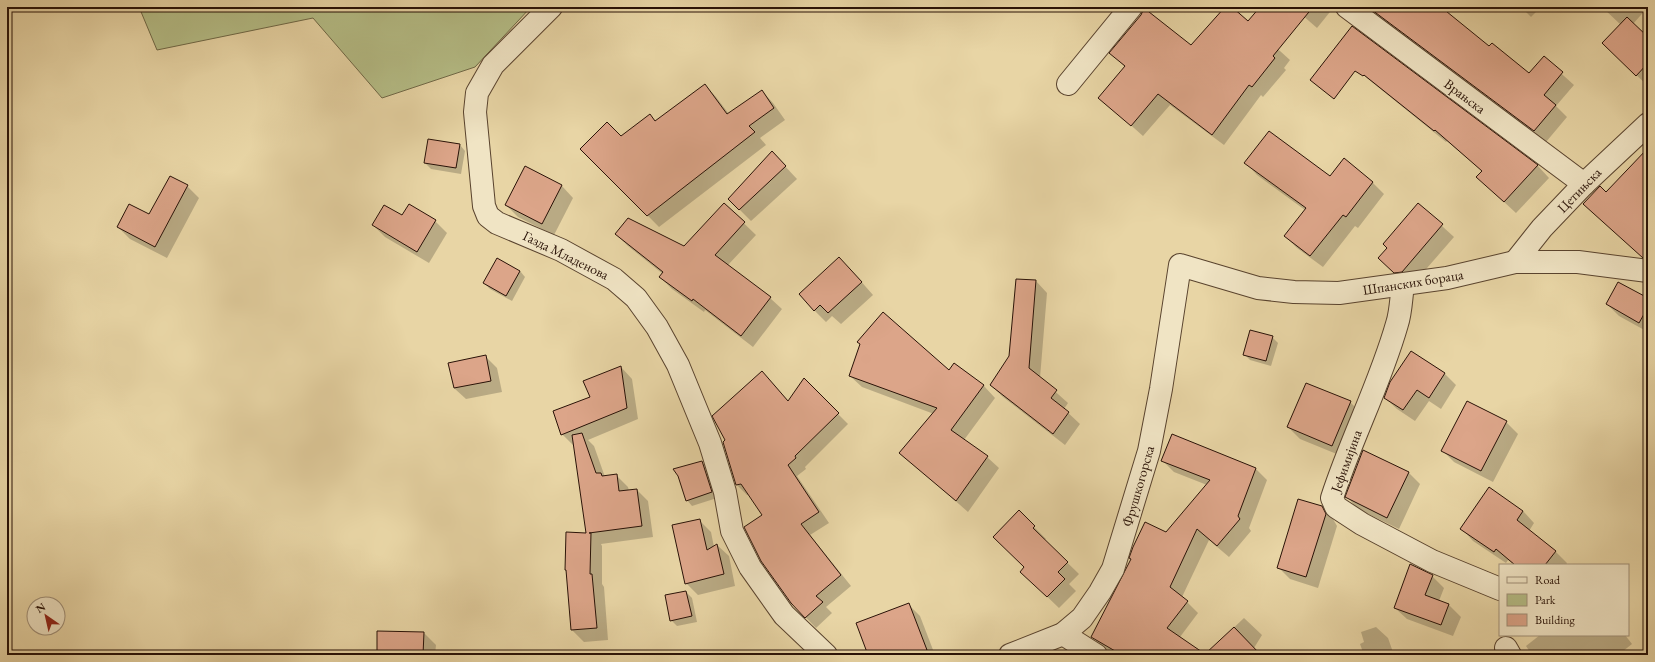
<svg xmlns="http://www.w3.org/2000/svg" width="1655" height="662" viewBox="0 0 1655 662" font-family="'EB Garamond',serif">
	<rect width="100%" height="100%" fill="#e8d5a5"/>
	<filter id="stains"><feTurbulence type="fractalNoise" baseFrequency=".005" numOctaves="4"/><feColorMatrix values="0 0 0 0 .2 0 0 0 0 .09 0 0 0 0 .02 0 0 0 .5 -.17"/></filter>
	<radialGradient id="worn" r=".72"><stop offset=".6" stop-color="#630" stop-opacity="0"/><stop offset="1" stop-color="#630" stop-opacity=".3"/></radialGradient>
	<path fill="#b5bd86" stroke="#6f6846" d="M139 7H531L475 67 382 98 313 18 157 50Z"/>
	<g fill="#0003">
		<path d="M1226 7H1231L1290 60 1284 68 1286 70 1263 97 1261 95 1224 145 1170 105 1143 136 1099 97 1125 67 1111 53 1191 46Z"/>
		<path d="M1293 7H1334L1317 28Z"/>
		<path d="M1369 7H1430L1529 75 1544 58 1574 85 1556 106 1567 117 1546 142 1380 18Z"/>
		<path d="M1521 7H1541L1531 17Z"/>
		<path d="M1602 7H1648L1633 24 1648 38V86L1615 55 1621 25Z"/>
		<path d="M1352 27 1538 166 1549 178 1516 213 1490 189 1483 172 1447 141 1446 142 1368 79 1356 68Z"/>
		<path d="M705 85 716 97 729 114 762 91 773 103 785 120 760 138 766 145 659 227 582 149 621 138 650 116 656 121Z"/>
		<path d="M460 145 465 151 461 174 431 169 425 163Z"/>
		<path d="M1344 160 1373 183 1384 194 1358 228 1355 226 1323 267 1297 248 1285 236 1305 210 1257 175 1246 163 1330 177Z"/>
		<path d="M783 164 797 179 751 221 729 199Z"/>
		<path d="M525 168 562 186 573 198 554 235 518 217 506 205Z"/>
		<path d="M187 186 199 198 167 258 130 239 118 227 150 216Z"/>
		<path d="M724 204 756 235 728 265 770 298 782 309 753 347 705 310 704 312 672 289 660 277 663 274 628 246 616 234 684 247Z"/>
		<path d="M1418 204 1454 237 1414 283 1407 284 1391 270 1388 248Z"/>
		<path d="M435 221 447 233 429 263 385 237 373 225Z"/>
		<path d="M851 270 873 295 841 324 832 316 826 322 814 310Z"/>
		<path d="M520 271 525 277 512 301 490 289 484 283Z"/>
		<path d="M1036 281 1047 293 1040 378 1068 403 1064 409 1080 424 1065 445 1003 397 991 385 1010 356Z"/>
		<path d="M1648 300V332L1619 316 1607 304Z"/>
		<path d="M1272 337 1278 343 1271 366 1250 360 1244 354Z"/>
		<path d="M485 356 497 368 502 392 466 399 454 388Z"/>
		<path d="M955 364 984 386 995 398 964 440 987 457 999 468 968 512 901 453 934 414 862 387 850 376 949 371Z"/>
		<path d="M621 367 632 379 638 419 588 440 594 446 605 477 616 475 628 487 629 491 637 490 648 501 653 537 601 544 602 546V584L604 587 608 640 584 642 572 630 567 572 566 570 587 534 574 446 562 434 591 398Z"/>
		<path d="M1444 373 1456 385 1441 409 1429 401 1415 421 1397 409 1385 398Z"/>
		<path d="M804 380 848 424 805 467 806 469 797 476 829 523 810 535 851 586 826 607 832 613 816 628 792 603 763 515 750 495H747L737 485 772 383 789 402Z"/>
		<path d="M1350 402 1362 414 1344 457 1300 439 1288 427Z"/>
		<path d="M1468 402 1506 422 1518 434 1493 482 1454 462 1442 450Z"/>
		<path d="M1163 461 1256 469 1267 480 1249 528 1251 531 1229 557 1209 540 1182 597 1198 613 1180 637 1205 655H1109V652L1092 637 1166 534 1207 485 1174 472Z"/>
		<path d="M702 462 708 468 717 498 692 506 687 500Z"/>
		<path d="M1408 472 1420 484 1399 529 1358 509 1347 497Z"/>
		<path d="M1321 507 1333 519 1337 526 1318 588 1290 579 1278 567Z"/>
		<path d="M1523 511 1534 523 1529 531 1555 551 1567 563 1566 565H1514L1508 560 1506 563 1473 541 1462 529Z"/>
		<path d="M1019 512 1046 539 1044 540 1079 574 1069 584 1076 591 1059 608 1033 583Z"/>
		<path d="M699 520 711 532 714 547 717 545 729 556 735 586 698 595 686 583Z"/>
		<path d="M1432 576 1444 588 1439 601 1449 605 1461 617 1453 636 1407 619 1395 608Z"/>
		<path d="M686 592 692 598 697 622 677 626 671 620Z"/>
		<path d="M908 604 920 616 935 655H869Z"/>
		<path d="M1244 618 1262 635 1254 648 1260 655H1205Z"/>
		<path d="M1376 627 1388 638 1394 655H1364L1360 644 1364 642 1361 632Z"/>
		<path d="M424 633 436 645 435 655H378Z"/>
		<path d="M1540 635H1625L1632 644 1618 655H1532L1526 646Z"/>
		<path d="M1066 652 1071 655H1047Z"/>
	</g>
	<g fill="#dca589" stroke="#291207">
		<path d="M1225 7H1232L1248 21 1260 7H1313L1273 56 1275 58 1252 87 1249 85 1212 135 1158 94 1131 126 1098 98 1125 66 1109 53 1141 15 1144 8 1191 45Z"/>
		<path d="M1368 7H1441L1489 46 1492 43 1529 73 1544 56 1563 72 1544 95 1556 105 1534 131Z"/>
		<path d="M1627 17 1648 37V63L1636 76 1602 43Z"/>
		<path d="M1352 26 1538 165 1504 202 1476 177 1482 171 1435 130 1434 131 1364 75 1363 76 1355 71 1334 99 1310 80Z"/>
		<path d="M705 84 727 114 762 90 774 108 749 126 755 132 647 216 580 149 607 122 621 136 650 114 655 121Z"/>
		<path d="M1269 131 1330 176 1344 158 1373 182 1346 217 1343 215 1310 256 1284 236 1306 208 1244 163Z"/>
		<path d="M428 139 460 144 456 168 424 163Z"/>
		<path d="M1648 148V258H1643L1583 204 1600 186 1606 192Z"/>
		<path d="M772 151 786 166 739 210 728 199Z"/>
		<path d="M525 166 562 185 542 224 505 205Z"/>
		<path d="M170 176 188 185 155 247 117 227 129 204 149 214Z"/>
		<path d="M724 203 745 222 715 255 771 297 741 336 693 299 692 301 659 277 663 272 615 234 628 218 684 246Z"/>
		<path d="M1418 203 1443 224 1402 272 1394 273 1378 258 1387 248 1383 244Z"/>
		<path d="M409 204 436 220 417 252 372 225 384 205 402 215Z"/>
		<path d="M839 257 862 282 828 313 820 305 814 311 799 294Z"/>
		<path d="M497 258 520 271 506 296 483 283Z"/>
		<path d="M1016 279 1036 280 1029 368 1057 390 1051 398 1069 412 1053 434 990 385 1009 356Z"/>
		<path d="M1618 282 1648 298V307L1639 323 1606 304Z"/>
		<path d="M883 312 949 370 954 363 984 385 951 430 988 456 956 501 899 453 937 408 849 376 860 344 857 342Z"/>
		<path d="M1250 330 1273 336 1266 361 1243 355Z"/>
		<path d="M1411 351 1445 373 1429 398 1417 390 1403 410 1384 398 1390 382Z"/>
		<path d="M486 355 491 381 454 388 448 363Z"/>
		<path d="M621 366 627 408 561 435 553 411 590 397 583 381Z"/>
		<path d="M762 371 788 401 804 378 839 413 795 456 796 458 788 465 819 512 801 524 841 575 816 596 823 602 805 618 791 603 761 561 744 527 762 515 741 484 736 485 723 442 725 440 712 416Z"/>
		<path d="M1306 383 1351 401 1332 446 1287 427Z"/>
		<path d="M1467 401 1507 421 1481 471 1441 451Z"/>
		<path d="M582 433 596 473H601L602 476 617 474 619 491 637 489 642 526 589 533H591L590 574H592L597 628 571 630 566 570H565L566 532 586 533 572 435Z"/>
		<path d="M1172 434 1256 468 1238 516 1240 519 1217 546 1197 529 1170 587 1188 601 1167 628 1205 654 1234 627 1261 655H1122L1091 637 1131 559 1129 558 1133 547 1145 522 1166 532 1210 480 1161 461Z"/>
		<path d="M1363 450 1409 472 1387 518 1345 497Z"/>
		<path d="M702 461 712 492 686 501 678 476 673 469Z"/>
		<path d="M1489 487 1523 511 1517 520 1556 551 1545 565H1515L1496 549 1494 552 1460 529Z"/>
		<path d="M1298 499 1322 506 1326 514 1306 577 1277 568Z"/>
		<path d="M1019 510 1035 526 1033 528 1068 562 1058 572 1065 579 1047 597 1020 572 1024 567 993 537Z"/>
		<path d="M700 519 707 550 717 544 724 574 685 584 672 525Z"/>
		<path d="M1410 564 1433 575 1425 595 1449 604 1441 625 1394 608Z"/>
		<path d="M686 591 692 616 670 621 665 595Z"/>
		<path d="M909 603 927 650 913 655H868L856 623Z"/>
		<path d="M377 631 424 632 423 655H377Z"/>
	</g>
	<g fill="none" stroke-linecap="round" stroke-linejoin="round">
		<defs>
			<g id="minor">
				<path d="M551 7 493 65 477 93 475 112 484 206 488 216 497 223 561 250 614 279 636 298 657 327 678 365 710 443 725 492 732 531 750 567 784 615 826 655"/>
				<path d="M1347 7 1584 184"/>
				<path d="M1068 84 1131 7"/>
				<path d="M1515 262 1542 228 1584 184 1648 124"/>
				<path d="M1403 285C1401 298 1401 312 1397 324 1380 384 1351 439 1332 498L1336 507 1362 524 1432 561 1500 589"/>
				<path d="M1063 634 1096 655"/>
				<path d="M1506 648 1510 655"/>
				<path d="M1010 655 1063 634 1082 618 1100 592 1113 569 1149 451 1161 389 1180 265 1258 288 1294 292 1339 293 1447 278 1515 262H1578L1648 271"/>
			</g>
		</defs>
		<use href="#minor" stroke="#59432e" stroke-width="24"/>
		<use href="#minor" stroke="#f0e4c4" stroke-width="22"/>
	</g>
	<g text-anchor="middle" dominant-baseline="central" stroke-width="3" stroke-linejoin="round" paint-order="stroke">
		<g font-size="14" fill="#291207" stroke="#f0e4c4">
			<text transform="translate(1465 96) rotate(37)">Врањска</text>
			<text transform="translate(1579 190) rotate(-46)">Цетињска</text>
			<text transform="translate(566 255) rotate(26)">Газда Младенова</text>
			<text transform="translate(1413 282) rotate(-9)">Шпанских бораца</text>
			<text transform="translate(1346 461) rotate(-70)">Јефимијина</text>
			<text transform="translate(1138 486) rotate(-74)">Фрушкогорска</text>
		</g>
	</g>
	<rect width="1655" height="662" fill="none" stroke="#e8d5a5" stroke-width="24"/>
	<rect x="8" y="8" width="1639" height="646" fill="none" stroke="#291207" stroke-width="2"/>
	<rect x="12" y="12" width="1631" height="638" fill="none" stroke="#291207"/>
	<rect x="1499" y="564" width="130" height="72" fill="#f0e4c4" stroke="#a09078"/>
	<rect x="1507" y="577" width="20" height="6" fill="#f0e4c4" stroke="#a09078"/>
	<text x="1535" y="584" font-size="12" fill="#291207">Road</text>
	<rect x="1507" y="594" width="20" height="12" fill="#b5bd86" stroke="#a09078"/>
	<text x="1535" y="604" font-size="12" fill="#291207">Park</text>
	<rect x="1507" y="614" width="20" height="12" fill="#dca589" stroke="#a09078"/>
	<text x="1535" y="624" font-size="12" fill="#291207">Building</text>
	<g transform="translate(46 616) rotate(326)"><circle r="19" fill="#f0e4c4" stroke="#a09078"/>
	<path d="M0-3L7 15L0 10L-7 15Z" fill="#8f2418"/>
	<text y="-6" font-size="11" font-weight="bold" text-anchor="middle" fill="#291207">N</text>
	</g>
	<rect width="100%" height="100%" filter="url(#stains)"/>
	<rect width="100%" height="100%" fill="url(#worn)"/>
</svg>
